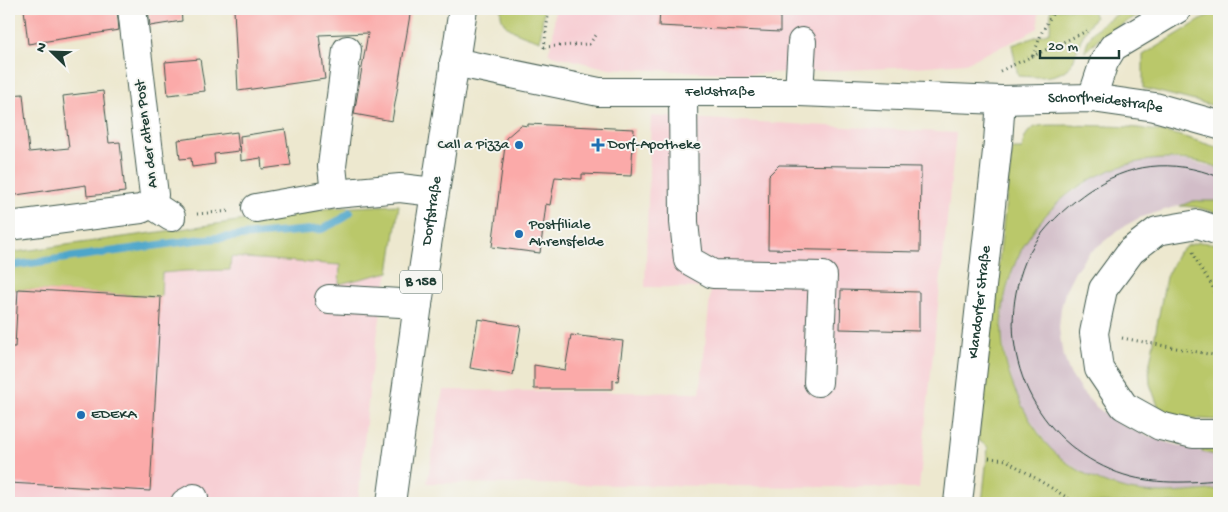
<svg xmlns="http://www.w3.org/2000/svg" width="1228" height="512" viewBox="0 0 1228 512" font-family="'Gochi Hand',sans-serif">
	<rect width="100%" height="100%" fill="#f6f6f2"/>
	<filter id="ink" filterUnits="userSpaceOnUse"><feTurbulence type="fractalNoise" baseFrequency=".02" numOctaves="2"/><feDisplacementMap in="SourceGraphic" scale="10" xChannelSelector="R" yChannelSelector="G"/><feConvolveMatrix kernelMatrix="1 2 1 2 8 2 1 2 1" color-interpolation-filters="sRGB"/></filter>
	<filter id="wash" filterUnits="userSpaceOnUse"><feTurbulence type="fractalNoise" baseFrequency=".0096" numOctaves="4" result="noise"/><feDisplacementMap in="SourceGraphic" scale="20" xChannelSelector="R" yChannelSelector="G"/><feGaussianBlur stdDeviation="1.12" result="paint"/><feColorMatrix in="noise" values="0 0 0 0 0 0 0 0 0 0 0 0 0 0 0 0 0 1.4 0 .05"/><feComposite in="paint" operator="in"/></filter>
	<g filter="url(#wash)">
		<rect width="100%" height="100%" fill="#ede8cf"/>
		<g fill="#f7cfd4">
			<path d="M555 9H1039L1038 28 1018 39 965 63 916 67 749 74 605 68 548 54 553 37Z"/>
			<path d="M651 116 956 133 919 488 427 483 443 390 700 393 711 288 645 287Z"/>
			<path d="M399 205 371 373 358 503H9V266Z"/>
		</g>
		<path fill="#d2bdc8" d="M1162 159 1188 161 1219 168V201H1193L1139 218 1121 228 1088 254 1075 271 1066 289 1061 308 1059 328 1062 350 1069 372 1081 391 1095 406 1112 419 1136 431 1162 441 1219 456V489L1155 494 1138 492 1116 487 1089 476 1060 457 1049 447 1025 411 1016 393 1007 364 1002 335 1004 302 1016 259 1029 235 1041 220 1057 203 1094 178 1118 166 1144 160Z"/>
		<g fill="#bac86a" stroke="#6c824f">
			<path d="M501 9H544L540 41C524 35 498 30 501 9Z"/>
			<path d="M1051 9H1092L1095 18C1090 22 1087 28 1084 34 1079 42 1077 50 1074 59 1064 81 1038 77 1018 76L1012 45 1050 32Z"/>
			<path d="M1127 9H1148L1099 38 1085 52C1087 29 1109 19 1127 9Z"/>
			<path d="M1219 9V107L1143 88V55Z"/>
			<path d="M1067 125C1095 126 1124 125 1152 130 1175 133 1197 141 1219 148V168C1196 157 1158 157 1134 163 1055 181 999 254 1002 335 1003 364 1015 395 1030 420 1036 429 1042 440 1050 448 1067 466 1095 481 1118 487 1151 497 1185 492 1219 489V503H982L988 447 978 440 1012 149H1022C1026 120 1043 126 1067 125Z"/>
			<path d="M1193 201H1219V213L1195 207 1180 206Z"/>
			<path d="M399 205 389 272 339 284 340 265 231 257 230 270 185 271 162 273 161 297 9 289V253L331 208Z"/>
			<path d="M1199 242 1219 244V420L1183 418 1168 415 1158 406 1150 384 1149 368 1166 277 1178 253 1187 246Z"/>
			<path d="M1219 448V456L1202 452V449Z"/>
		</g>
		<g fill="none" stroke-linecap="round" stroke-linejoin="round">
			<path stroke="#4da6ca" stroke-width="8" d="M9 266 195 240 322 229 342 219 350 212"/>
		</g>
		<g id="blocks">
			<g fill="#fbaaa9">
				<path d="M24 9H117L119 30 28 44Z"/>
				<path d="M148 9H181L182 21 150 26Z"/>
				<path d="M234 9H411L392 121 354 114 368 33 319 35 325 79 238 91Z"/>
				<path d="M660 9H780V32L659 26Z"/>
				<path d="M200 59 205 91 168 95 165 62Z"/>
				<path d="M103 91 109 143 120 142 125 192 87 196 86 185 9 196V95L23 94 29 152 69 148 63 96Z"/>
				<path d="M528 124 634 129 631 176 582 174V179L555 177 550 205 546 204 540 253 492 247 506 138 521 125 528 126Z"/>
				<path d="M285 129 291 165 262 169 261 158 241 161 240 136Z"/>
				<path d="M237 132 239 151 214 154 215 164 192 167 191 158 180 159 178 140Z"/>
				<path d="M779 165 921 167 920 252 768 249 769 175Z"/>
				<path d="M18 289 161 297 150 491 9 483V347H15Z"/>
				<path d="M841 290 919 292V331L840 329Z"/>
				<path d="M478 319 521 326 513 375 470 368Z"/>
				<path d="M571 335 623 341 618 381 613 380V389H534V365L565 370Z"/>
			</g>
		</g>
	</g>
	<g filter="url(#ink)">
		<use href="#blocks" fill-opacity="0" stroke="#3e574b" stroke-width="1"/>
		<g fill="none" stroke-linecap="round" stroke-linejoin="round">
			<defs>
				<g id="minor">
					<path d="M347 50 332 166 335 194 400 188 434 192"/>
					<path id="s1" d="M454 62 599 92H799L1001 100 1092 98 1155 107 1219 125"/>
					<path d="M683 92 684 222 688 260 713 274 823 276 818 382"/>
					<path d="M799 92 802 42"/>
					<path d="M1092 98 1104 62 1113 47 1177 9"/>
					<path d="M151 204 171 217"/>
					<path d="M256 208 335 194"/>
					<path d="M9 226 141 209 151 204 154 195 132 9"/>
					<path d="M1219 231 1198 224 1157 231 1131 251 1103 289 1094 333 1099 369 1124 406 1160 426 1193 434H1219"/>
					<path d="M329 299 418 304"/>
					<path d="M185 503 194 498"/>
					<path id="s2" d="M958 503 998 142 1001 100"/>
				</g>
				<g id="major">
					<path id="s3" d="M391 503 418 304 463 9"/>
				</g>
			</defs>
			<use href="#minor" stroke="#3e574b" stroke-width="30"/>
			<use href="#major" stroke="#3e574b" stroke-width="30"/>
			<g stroke="#3e574b" stroke-width="3" stroke-dasharray="1 4" stroke-linecap="butt">
				<path d="M544 47 589 44 597 34"/>
				<path d="M544 48 549 9"/>
				<path d="M1033 56 1042 32 1055 9"/>
				<path d="M1000 71 1087 31"/>
				<path d="M197 214 231 211"/>
				<path d="M1193 252 1199 266 1212 285 1219 308"/>
				<path d="M1122 338 1219 356"/>
				<path d="M989 458 1006 460 1076 503"/>
			</g>
			<use href="#minor" stroke="#fff" stroke-width="28"/>
			<use href="#major" stroke="#fff" stroke-width="28"/>
			<path stroke="#1f3d34" stroke-width="1" d="M1219 177C1171 158 1129 163 1087 192 1062 210 1037 233 1025 262 992 344 1030 436 1111 470 1145 485 1183 483 1219 480"/>
		</g>
	</g>
	<g fill="#1f6fb2" stroke="#f6f6f2" stroke-width="2">
		<circle cx="519" cy="145" r="5"/>
		<path d="M595.5 137.5h5v5h5v5h-5v5h-5v-5h-5v-5h5z"/>
		<circle cx="519" cy="234" r="5"/>
		<circle cx="81" cy="415" r="5"/>
	</g>
	<g text-anchor="middle" dominant-baseline="central" stroke-width="4" stroke-linejoin="round" paint-order="stroke">
		<rect fill="#f6f6f2" stroke="#60746d" stroke-width="1" x="400" y="270.5" width="42" height="23" rx="4"/>
		<g font-size="14" font-weight="bold" fill="#1f3d34">
			<text x="421" y="282">B 158</text>
		</g>
		<g font-size="15" fill="#1f3d34" stroke="#f6f6f2">
			<text stroke="none"><textPath href="#s1" startOffset="269">Feldstraße</textPath></text>
			<text stroke="none"><textPath href="#s1" startOffset="655">Schorfheidestraße</textPath></text>
			<text transform="translate(147 134) rotate(-97)">An der alten Post</text>
			<text stroke="none"><textPath href="#s3" startOffset="295">Dorfstraße</textPath></text>
			<text stroke="none"><textPath href="#s2" startOffset="202">Klandorfer Straße</textPath></text>
		</g>
		<g font-size="15" fill="#1f3d34" stroke="#f6f6f2" text-anchor="start">
			<text x="509" y="145" text-anchor="end">Call a Pizza</text>
			<text x="608" y="145">Dorf-Apotheke</text>
			<text x="529" y="225">Postfiliale<tspan x="529" dy="17">Ahrensfelde</tspan></text>
			<text x="91" y="415">EDEKA</text>
		</g>
	</g>
	<rect width="1228" height="512" fill="none" stroke="#f6f6f2" stroke-width="30"/>
	<g transform="translate(52 52) rotate(293)" stroke="#f6f6f2" stroke-width="4" paint-order="stroke">
	<path d="M0-4L9 19L0 12L-9 19Z" fill="#1f3d34"/>
	<text y="-8" font-size="14" font-weight="bold" text-anchor="middle" fill="#1f3d34">N</text>
	</g>
	<path d="M1040 50v8h79v-8" fill="none" stroke="#1f3d34" stroke-width="2.5"/>
	<text x="1048" y="50" font-size="15" fill="#1f3d34" stroke="#f6f6f2" stroke-width="4" paint-order="stroke">20 m</text>
</svg>
